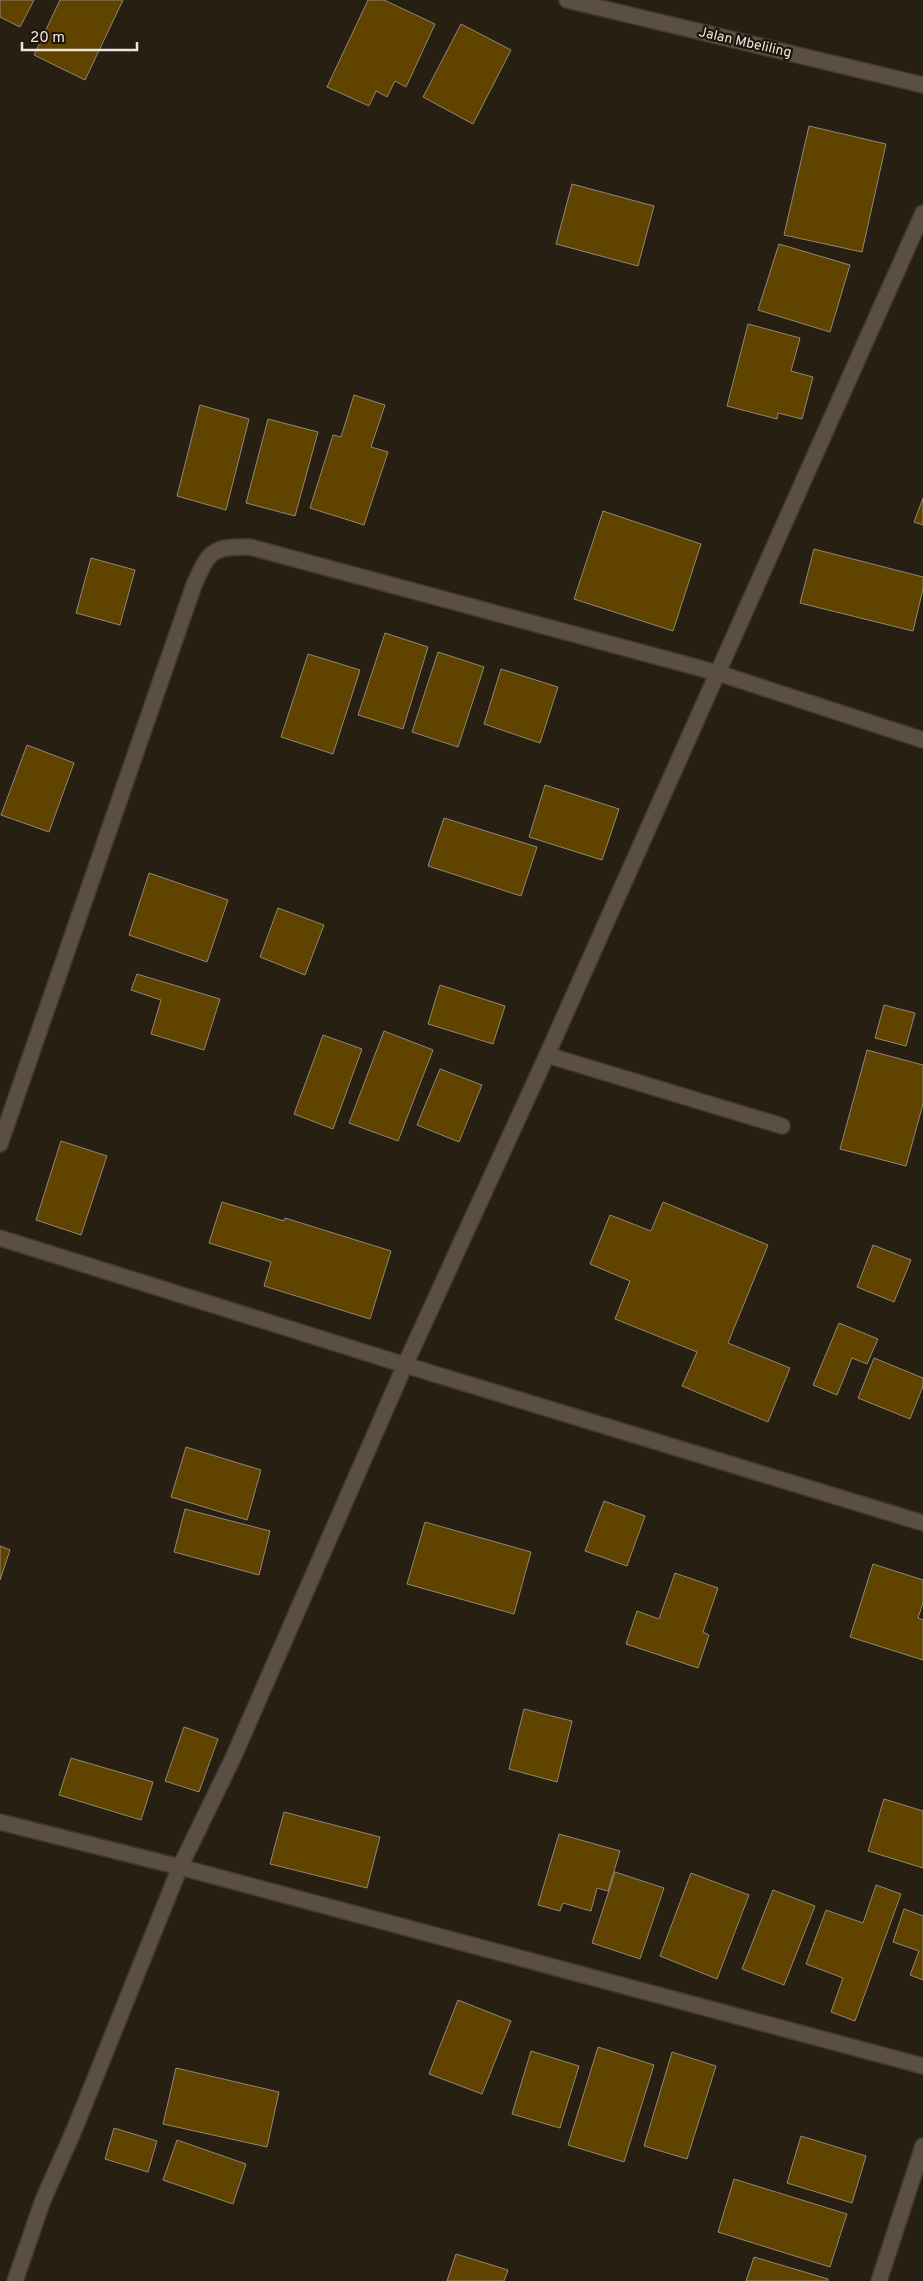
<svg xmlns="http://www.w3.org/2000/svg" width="923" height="2281" viewBox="0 0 923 2281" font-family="Overpass,sans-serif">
	<rect width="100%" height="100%" fill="#281f13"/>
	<g fill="#614300" stroke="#908777">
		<path d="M0 0H34L20 27 0 17Z"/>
		<path d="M60 0H123L85 80 34 55Z"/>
		<path d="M368 0H384L435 24 406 87 395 81 387 97 376 91 369 106 327 87Z"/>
		<path d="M461 24 511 50 473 124 423 97Z"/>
		<path d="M809 126 886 144 862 252 784 235Z"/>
		<path d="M572 184 654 206 638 266 556 244Z"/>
		<path d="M779 244 850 265 830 332 758 310Z"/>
		<path d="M748 324 800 338 791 371 813 377 802 419 778 413 777 419 727 406Z"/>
		<path d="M354 395 385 405 371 447 388 452 364 525 310 508 333 435 341 437Z"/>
		<path d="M200 405 249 419 226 510 177 496Z"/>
		<path d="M268 419 318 432 295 516 246 503Z"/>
		<path d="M923 498V525L914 522Z"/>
		<path d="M603 511 701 544 673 631 574 599Z"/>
		<path d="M814 549 923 577V589L913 631 800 603Z"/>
		<path d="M91 558 135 570 120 625 76 613Z"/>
		<path d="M385 633 428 647 403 729 358 715Z"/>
		<path d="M438 652 484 667 458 747 412 732Z"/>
		<path d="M308 654 360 670 333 754 281 737Z"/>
		<path d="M501 669 558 687 540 743 484 724Z"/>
		<path d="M27 745 74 763 49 832 1 815Z"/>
		<path d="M545 785 619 809 602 860 529 837Z"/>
		<path d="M444 818 537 847 521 896 428 866Z"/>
		<path d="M149 873 228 900 207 962 129 935Z"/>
		<path d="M278 908 324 925 305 975 260 957Z"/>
		<path d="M137 974 220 999 204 1050 151 1034 161 1000 131 990Z"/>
		<path d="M440 985 505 1006 493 1044 428 1024Z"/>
		<path d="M884 1005 915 1013 906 1046 875 1038Z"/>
		<path d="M384 1031 433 1050 398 1141 349 1123Z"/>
		<path d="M323 1035 362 1049 333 1129 294 1114Z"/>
		<path d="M867 1050 923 1065V1104L906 1166 840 1149Z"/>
		<path d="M440 1069 482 1085 459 1142 417 1125Z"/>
		<path d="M61 1141 107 1156 81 1235 36 1220Z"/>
		<path d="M222 1202 284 1221 285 1218 391 1251 370 1319 264 1286 271 1262 209 1243Z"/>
		<path d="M663 1202 768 1245 728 1343 790 1368 768 1422 682 1386 697 1352 615 1319 630 1281 590 1264 610 1215 651 1231Z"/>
		<path d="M873 1245 911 1260 894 1302 857 1287Z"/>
		<path d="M839 1323 878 1339 867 1364 852 1358 837 1395 813 1385Z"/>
		<path d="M874 1358 923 1378V1386L910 1419 858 1398Z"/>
		<path d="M186 1447 261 1470 247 1520 171 1497Z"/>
		<path d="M604 1501 645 1516 627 1566 585 1551Z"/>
		<path d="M185 1509 270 1531 259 1575 174 1552Z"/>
		<path d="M425 1522 531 1552 514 1614 407 1584Z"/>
		<path d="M0 1546 10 1550 0 1580Z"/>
		<path d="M873 1564 923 1580V1603L918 1618 923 1620V1660L850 1637Z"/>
		<path d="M675 1573 718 1588 703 1632 709 1635 698 1668 626 1644 637 1611 659 1619Z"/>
		<path d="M524 1709 572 1721 557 1782 509 1769Z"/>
		<path d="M184 1727 218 1739 199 1792 165 1781Z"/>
		<path d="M71 1758 153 1782 141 1820 59 1795Z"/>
		<path d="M884 1799 923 1811V1868L868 1851Z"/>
		<path d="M284 1812 380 1837 367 1888 270 1864Z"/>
		<path d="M559 1834 620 1851 608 1891 597 1888 591 1911 563 1903 560 1911 538 1905Z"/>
		<path d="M615 1872 664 1888 640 1959 592 1943Z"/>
		<path d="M691 1873 749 1895 717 1979 660 1956Z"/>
		<path d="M876 1885 901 1894 855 2021 831 2012 843 1978 806 1964 826 1910 863 1923Z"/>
		<path d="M773 1890 815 1906 784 1985 742 1969Z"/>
		<path d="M904 1909 923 1916V1980L910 1975 919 1951 893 1942Z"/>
		<path d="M458 2000 511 2021 482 2094 429 2074Z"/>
		<path d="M598 2047 654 2065 624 2162 568 2145Z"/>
		<path d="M531 2051 579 2066 560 2128 512 2114Z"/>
		<path d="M672 2052 716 2066 687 2159 644 2146Z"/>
		<path d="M176 2068 279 2092 267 2147 163 2124Z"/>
		<path d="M114 2128 157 2141 148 2172 105 2159Z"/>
		<path d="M801 2136 866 2156 852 2203 787 2183Z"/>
		<path d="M177 2140 246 2164 233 2204 163 2180Z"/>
		<path d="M734 2179 847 2214 830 2267 718 2232Z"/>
		<path d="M456 2254 508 2270 504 2281H447Z"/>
		<path d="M754 2257 828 2279V2281H746Z"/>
	</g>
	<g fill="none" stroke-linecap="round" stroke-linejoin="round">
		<defs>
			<path id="service" d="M547 1055 782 1126"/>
			<g id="minor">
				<path d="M567 0 923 85"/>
				<path d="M0 1144 194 585C209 551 212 546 250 547L718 673 923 740"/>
				<path d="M0 1238 405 1365 923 1523"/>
				<path d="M15 2281 43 2200 75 2128 180 1867 923 2066"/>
				<path d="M879 2281 923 2146"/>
			</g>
			<path id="tertiary" d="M0 1822 180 1867 233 1758 405 1365 547 1055 923 213"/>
		</defs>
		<use href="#service" stroke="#413932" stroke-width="18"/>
		<use href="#minor" stroke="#413932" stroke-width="18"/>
		<use href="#tertiary" stroke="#413932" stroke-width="18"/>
		<use href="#service" stroke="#5a4f42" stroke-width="15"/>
		<use href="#minor" stroke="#5a4f42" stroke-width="15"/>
		<use href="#tertiary" stroke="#5a4f42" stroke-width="15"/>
	</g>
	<g text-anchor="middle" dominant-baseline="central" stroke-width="4.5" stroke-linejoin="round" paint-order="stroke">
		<g font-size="14" fill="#ede6df" stroke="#1f150a">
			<text transform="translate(745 43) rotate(13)">Jalan Mbeliling</text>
		</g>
	</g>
	<path d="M22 42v8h115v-8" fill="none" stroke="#ede6df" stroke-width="2.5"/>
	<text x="30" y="42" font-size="15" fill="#ede6df" stroke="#1f150a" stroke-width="4" paint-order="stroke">20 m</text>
</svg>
